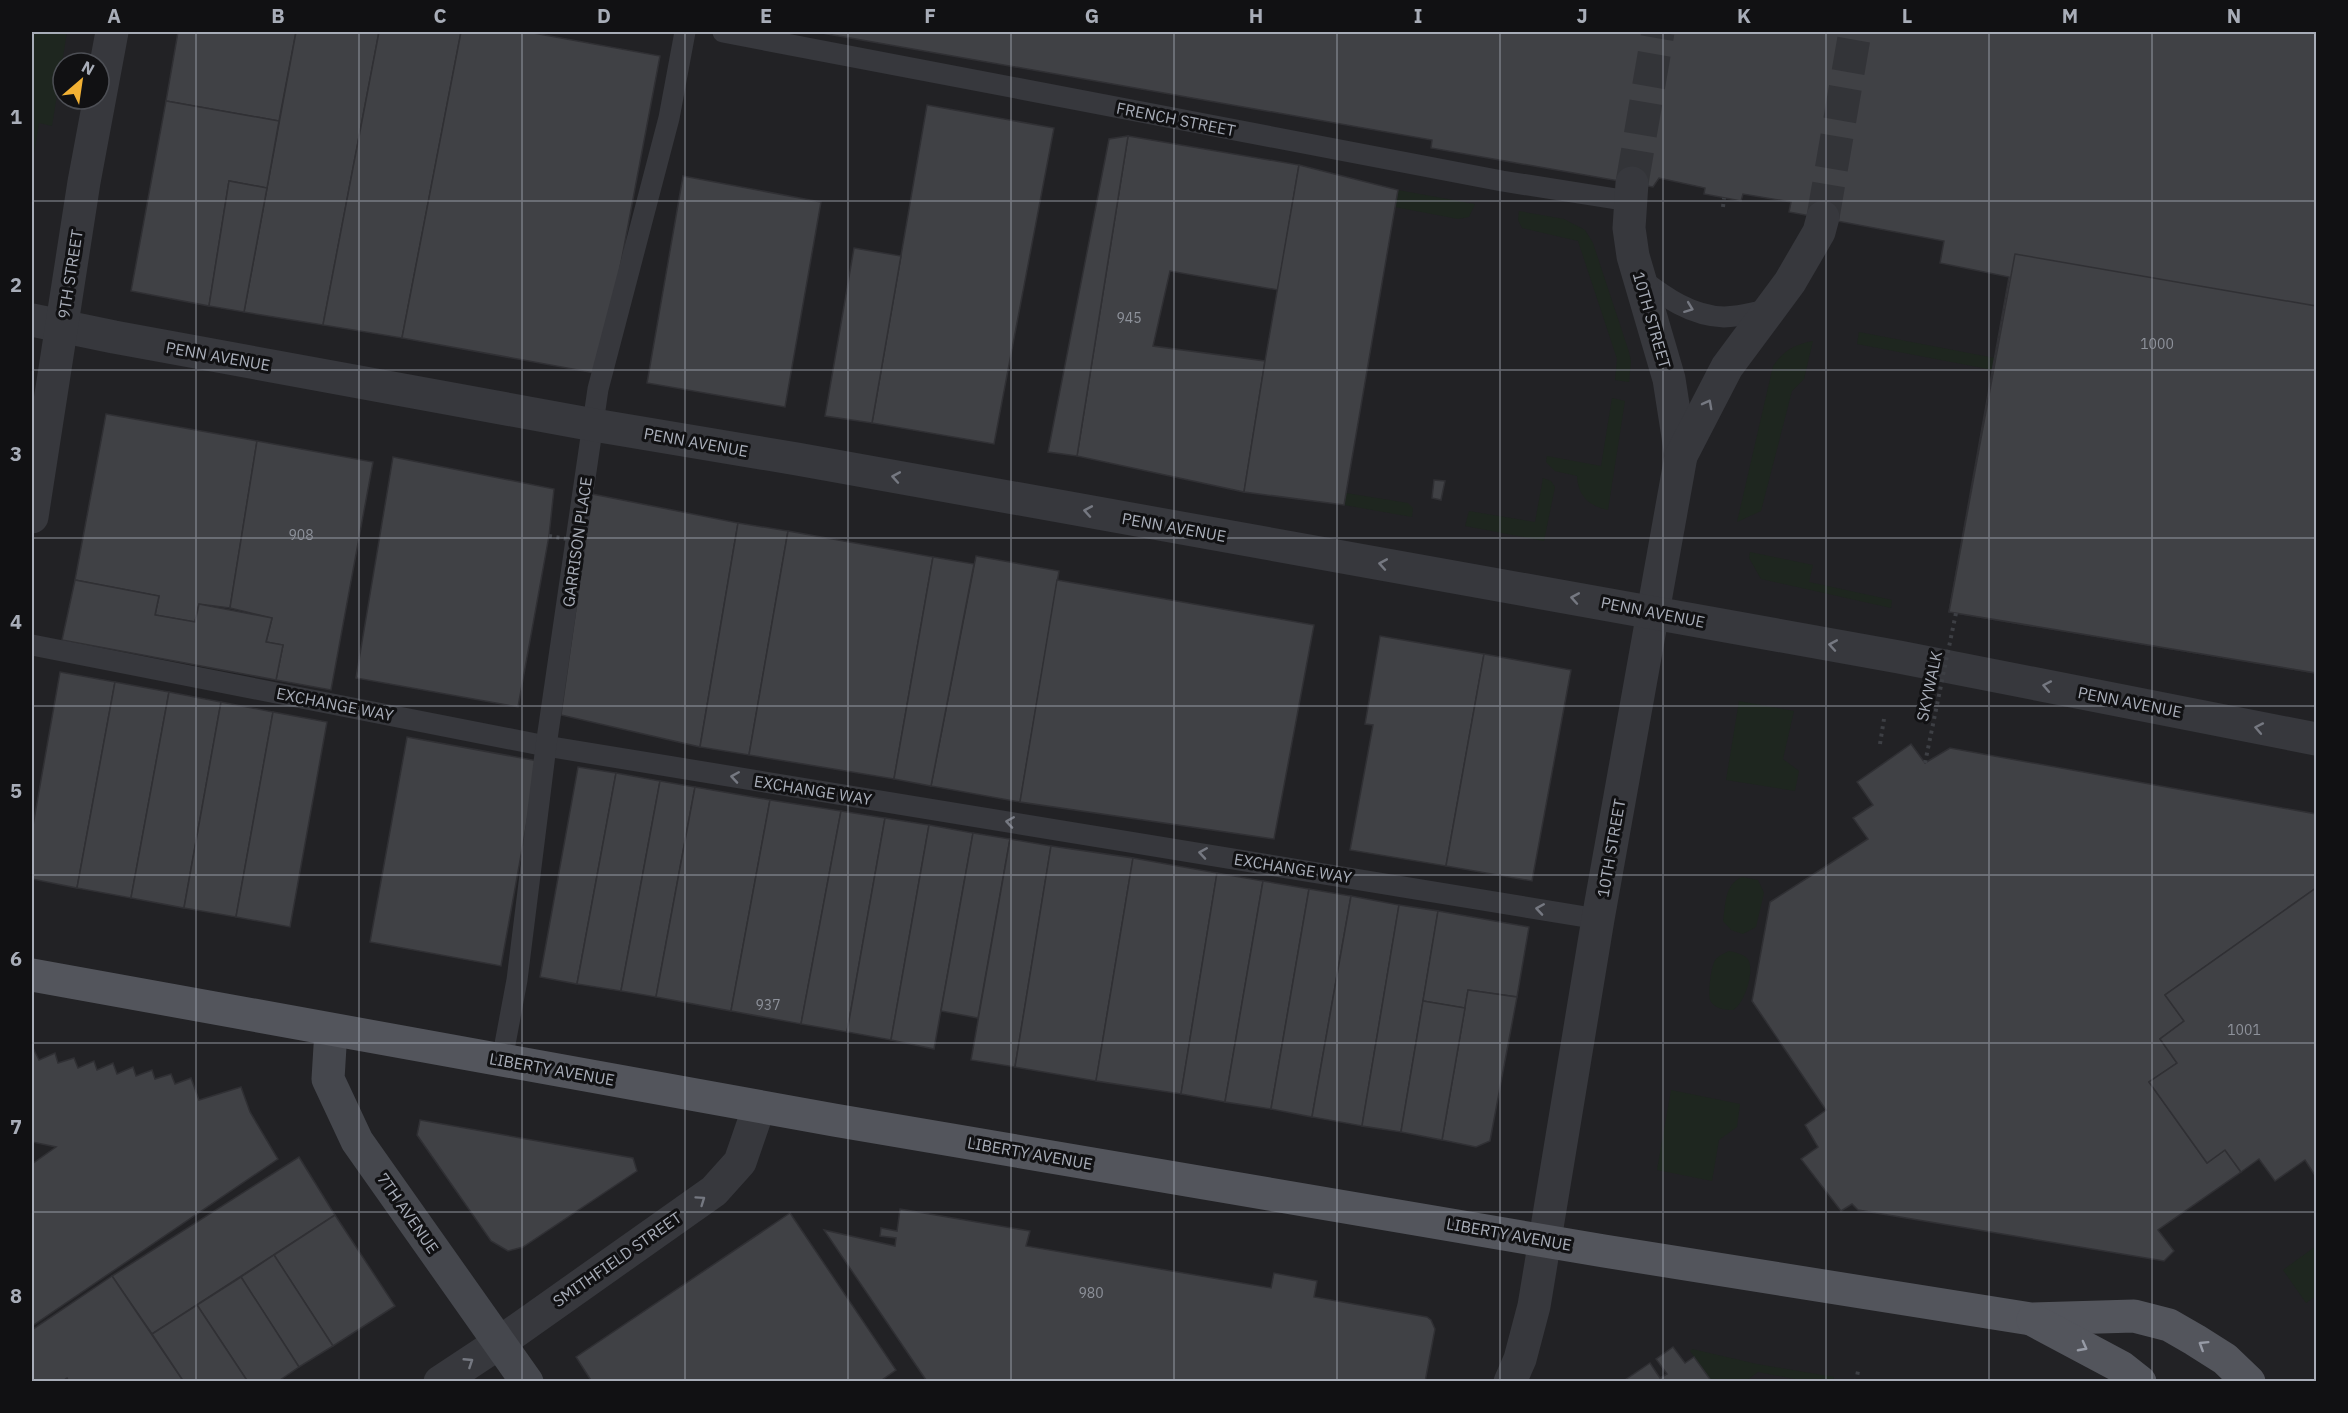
<svg xmlns="http://www.w3.org/2000/svg" width="2348" height="1413" viewBox="0 0 2348 1413" font-family="'IBM Plex Sans',sans-serif">
	<rect width="100%" height="100%" fill="#161618"/>
	<path fill="#222225" fill-rule="evenodd" d="M32 32H2316V1381H32ZM63 63H99V99H63Z"/>
	<g fill="#1e261f">
		<path d="M32 32H67L52 126 39 123 32 165Z"/>
		<path d="M1398 190 1475 204 1469 217 1458 219 1395 207Z"/>
		<path d="M1519 211 1564 219 1585 230 1593 243 1629 352 1631 361 1629 382 1615 380 1617 359 1578 241 1522 228 1518 220Z"/>
		<path d="M1859 332 1995 358 1993 370 1857 344Z"/>
		<path d="M1813 341 1804 379 1792 391 1761 511 1737 522 1773 366C1783 351 1795 344 1813 341Z"/>
		<path d="M1612 398 1625 401 1608 510C1589 506 1578 496 1577 476L1555 471 1546 462 1547 456 1601 466Z"/>
		<path d="M1543 478 1551 481 1555 487 1544 541 1465 526 1469 511 1535 522Z"/>
		<path d="M1346 493 1408 503 1413 508 1412 517 1344 505Z"/>
		<path d="M1750 552 1813 565 1809 582 1892 600 1891 608 1761 579 1749 558Z"/>
		<path d="M1739 701 1794 711 1783 759 1799 771 1795 791 1726 780Z"/>
		<path d="M1742 877 1758 880 1764 893 1756 927 1743 934 1731 930 1723 921C1726 904 1724 885 1742 877Z"/>
		<path d="M1729 951C1735 952 1742 954 1747 958 1756 968 1745 1004 1733 1010 1725 1010 1716 1009 1711 1002 1707 996 1711 964 1716 959 1720 955 1725 953 1729 951Z"/>
		<path d="M1671 1090 1740 1104 1737 1127 1719 1140 1712 1181 1657 1170Z"/>
		<path d="M2316 1246V1296L2306 1303 2283 1270Z"/>
		<path d="M1692 1349 1757 1364 1834 1377 1833 1381H1805L1758 1372 1746 1381H1712L1690 1351Z"/>
	</g>
	<g fill="#404145" stroke="#303034" stroke-width="1.5">
		<path d="M178 32H296L279 121 166 101Z"/>
		<path d="M296 32H379L323 325 244 312Z"/>
		<path d="M379 32H461L402 338 323 325Z"/>
		<path d="M461 32H528L660 56 600 374 402 338Z"/>
		<path d="M816 32H2316V673L1949 612 2009 277 1940 263 1944 241 1789 212 1791 202 1743 194 1741 201 1704 194 1705 188 1659 178 1653 187 1431 148 1432 140Z"/>
		<path d="M166 101 279 121 267 188 229 181 209 306 131 291Z"/>
		<path d="M927 105 1054 128 994 444 872 423Z"/>
		<path d="M1128 136 1299 165 1278 290 1170 271 1153 346 1265 361 1244 492 1077 456Z"/>
		<path d="M1128 136 1077 456 1048 452 1109 139Z"/>
		<path d="M1299 165 1398 190 1344 505 1244 492 1265 361Z"/>
		<path d="M683 176 821 202 785 407 647 383Z"/>
		<path d="M229 181 267 188 244 312 209 306Z"/>
		<path d="M854 248 901 256 872 423 825 416Z"/>
		<path d="M2015 254 2316 306V673L1949 612Z"/>
		<path d="M106 414 257 441 230 608 199 604 195 622 155 615 159 596 75 580Z"/>
		<path d="M257 441 373 462 331 690 276 680 283 645 266 642 272 618 230 608Z"/>
		<path d="M393 457 554 489 549 536 518 707 356 678Z"/>
		<path d="M1434 480 1445 481 1441 500 1432 498Z"/>
		<path d="M592 494 738 523 700 747 561 715Z"/>
		<path d="M738 523 788 531 749 755 700 747Z"/>
		<path d="M788 531 933 557 894 779 749 755Z"/>
		<path d="M976 556 1059 571 1020 802 931 786Z"/>
		<path d="M933 557 974 564 931 786 894 779Z"/>
		<path d="M75 580 159 596 155 615 195 622 199 604 272 618 266 642 283 645 276 680 62 640Z"/>
		<path d="M1057 580 1314 625 1274 839 1020 802Z"/>
		<path d="M1380 636 1484 654 1446 866 1350 850 1373 725 1365 724Z"/>
		<path d="M1484 654 1571 670 1532 881 1446 866Z"/>
		<path d="M60 672 115 682 77 888 32 879V831Z"/>
		<path d="M115 682 169 692 131 898 77 888Z"/>
		<path d="M169 692 221 702 184 908 131 898Z"/>
		<path d="M221 702 273 712 236 917 184 908Z"/>
		<path d="M273 712 327 722 290 927 236 917Z"/>
		<path d="M407 737 538 761 501 966 370 942Z"/>
		<path d="M1911 744 1925 763 1950 748 2316 814V888L2165 995 2184 1021 2160 1039 2177 1063 2149 1082 2207 1163 2225 1150 2241 1172 2158 1230 2174 1251 2164 1261 1858 1210 1852 1204 1841 1211 1801 1159 1818 1147 1805 1125 1826 1110 1752 1001 1770 902 1868 839 1853 818 1873 805 1857 782Z"/>
		<path d="M578 767 616 773 577 984 540 977Z"/>
		<path d="M616 773 660 781 621 991 577 984Z"/>
		<path d="M660 781 695 787 656 997 621 991Z"/>
		<path d="M695 787 770 800 731 1011 656 997Z"/>
		<path d="M770 800 841 811 801 1024 731 1011Z"/>
		<path d="M841 811 885 818 847 1032 801 1024Z"/>
		<path d="M885 818 929 825 891 1040 847 1032Z"/>
		<path d="M929 825 973 833 934 1049 891 1040Z"/>
		<path d="M973 833 1010 839 978 1018 941 1011Z"/>
		<path d="M1010 839 1051 846 1015 1067 971 1060Z"/>
		<path d="M1051 846 1133 858 1096 1081 1015 1067Z"/>
		<path d="M1133 858 1217 873 1181 1094 1096 1081Z"/>
		<path d="M1217 873 1263 881 1225 1102 1181 1094Z"/>
		<path d="M1263 881 1309 889 1271 1109 1225 1102Z"/>
		<path d="M2316 888V1177L2305 1160 2275 1181 2259 1159 2241 1172 2225 1150 2207 1163 2149 1082 2177 1063 2160 1039 2184 1021 2165 995Z"/>
		<path d="M1309 889 1351 896 1312 1117 1271 1109Z"/>
		<path d="M1351 896 1399 905 1362 1126 1312 1117Z"/>
		<path d="M1399 905 1438 911 1401 1132 1362 1126Z"/>
		<path d="M1438 911 1529 927 1517 997 1468 990 1465 1008 1423 1001Z"/>
		<path d="M1468 990 1517 997 1490 1141 1476 1147 1442 1140Z"/>
		<path d="M1423 1001 1465 1008 1442 1140 1401 1132Z"/>
		<path d="M34 1050 39 1060 55 1053 58 1063 74 1058 78 1068 94 1061 97 1070 113 1063 117 1074 133 1067 136 1076 152 1070 155 1079 171 1074 175 1084 191 1078 199 1100 241 1087 250 1112 278 1159 32 1326V1164L56 1147 32 1142V1052Z"/>
		<path d="M420 1120 633 1158 637 1171 523 1247 508 1251 491 1241 417 1135Z"/>
		<path d="M299 1157 335 1215 152 1334 112 1276Z"/>
		<path d="M900 1209 1030 1231 1026 1246 1271 1288 1274 1273 1317 1281 1314 1297 1427 1317 1431 1320 1435 1329 1425 1382H924L926 1380 824 1230 895 1246 896 1238 880 1236 881 1228 897 1231Z"/>
		<path d="M790 1213 896 1370 879 1382H592L576 1357Z"/>
		<path d="M335 1215 395 1306 333 1346 274 1255Z"/>
		<path d="M274 1255 333 1346 299 1367 241 1277Z"/>
		<path d="M112 1276 184 1382H69L67 1378 61 1382H32V1330Z"/>
		<path d="M241 1277 299 1367 277 1382H248L197 1305Z"/>
		<path d="M197 1305 248 1382H184L152 1334Z"/>
		<path d="M1673 1347 1685 1363 1694 1357 1712 1382H1622L1650 1363 1660 1378 1667 1374 1656 1359Z"/>
	</g>
	<g fill="none" stroke-linecap="round" stroke-linejoin="round">
		<g stroke="#333438" stroke-width="33" stroke-dasharray="33 16" stroke-linecap="butt">
			<path d="M1632 183 1658 32"/>
			<path d="M1823 217 1855 32"/>
		</g>
		<g stroke="#3d3f44" stroke-width="4" stroke-dasharray="3 4.5" stroke-linecap="butt">
			<path d="M1723 207 1724 198"/>
			<path d="M1880 744 1884 719"/>
			<path d="M1856 1382 1858 1371"/>
		</g>
		<g stroke="#37383d" stroke-width="21">
			<path d="M723 32 1502 181 1629 201"/>
			<path d="M1640 278C1665 297 1691 316 1724 317 1739 317 1756 312 1771 309"/>
			<path d="M32 645 546 746 1598 919"/>
			<path d="M502 1060 517 980 546 746 598 389 669 118 685 32"/>
		</g>
		<g stroke="#37383d" stroke-width="33">
			<path d="M1632 183 1629 228 1633 256 1669 379 1681 456"/>
			<path d="M1510 1382 1520 1359 1534 1306 1598 919 1681 456 1727 367 1790 282 1819 232 1823 217"/>
		</g>
		<g stroke="#37383d" stroke-width="33">
			<path d="M32 320 114 337 594 425 797 459 1899 657 2316 739"/>
			<path d="M32 517 84 182 112 32"/>
			<path d="M440 1382 499 1343 714 1191 740 1162 759 1107"/>
		</g>
		<path stroke="#45474d" stroke-width="33" d="M331 1030 328 1079 357 1141 527 1382"/>
		<g stroke="#53555c" stroke-width="33">
			<path d="M32 975 834 1120 1604 1251 2031 1319 2134 1316 2169 1325 2195 1340 2225 1359 2249 1382"/>
			<path d="M2033 1320 2121 1367 2140 1382"/>
		</g>
		<g stroke="#3d3f44" stroke-width="4" stroke-dasharray="3 4.5" stroke-linecap="butt">
			<path d="M549 536 586 542"/>
			<path d="M1925 763 1956 613"/>
		</g>
	</g>
	<defs><path id="oneway-chevron" d="M-2-3.5L2.5 0L-2 3.5" fill="none" stroke-width="1.6" stroke-linecap="round" stroke-linejoin="round" transform="scale(1.5)"/></defs>
	<g stroke="#757881">
		<use href="#oneway-chevron" transform="translate(1689 308) rotate(21)"/>
		<use href="#oneway-chevron" transform="translate(1708 404) rotate(-62)"/>
		<use href="#oneway-chevron" transform="translate(896 477) rotate(-170)"/>
		<use href="#oneway-chevron" transform="translate(1088 511) rotate(-170)"/>
		<use href="#oneway-chevron" transform="translate(1383 564) rotate(-170)"/>
		<use href="#oneway-chevron" transform="translate(1575 598) rotate(-170)"/>
		<use href="#oneway-chevron" transform="translate(1833 645) rotate(-170)"/>
		<use href="#oneway-chevron" transform="translate(2047 686) rotate(-169)"/>
		<use href="#oneway-chevron" transform="translate(2259 728) rotate(-169)"/>
		<use href="#oneway-chevron" transform="translate(735 777) rotate(-171)"/>
		<use href="#oneway-chevron" transform="translate(1010 822) rotate(-171)"/>
		<use href="#oneway-chevron" transform="translate(1203 853) rotate(-171)"/>
		<use href="#oneway-chevron" transform="translate(1540 909) rotate(-171)"/>
		<use href="#oneway-chevron" transform="translate(701 1200) rotate(-35)"/>
		<use href="#oneway-chevron" transform="translate(469 1362) rotate(-33)"/>
	</g>
	<g stroke="#979ba6">
		<use href="#oneway-chevron" transform="translate(2203 1345) rotate(-148)"/>
		<use href="#oneway-chevron" transform="translate(2083 1347) rotate(28)"/>
	</g>
	<path fill="none" stroke="#a8adb8" stroke-width="1.5" stroke-opacity="0.55" d="M196 32V1382M359 32V1382M522 32V1382M685 32V1382M848 32V1382M1011 32V1382M1174 32V1382M1337 32V1382M1500 32V1382M1663 32V1382M1826 32V1382M1989 32V1382M2152 32V1382M32 201H2316M32 370H2316M32 538H2316M32 706H2316M32 875H2316M32 1043H2316M32 1212H2316"/>
	<g text-anchor="middle" dominant-baseline="central" stroke-width="6" stroke-linejoin="round" paint-order="stroke">
		<g font-size="14" fill="#8e929b">
			<text x="1129" y="318">945</text>
			<text x="2157" y="344">1000</text>
			<text x="301" y="535">908</text>
			<text x="768" y="1005">937</text>
			<text x="2244" y="1030">1001</text>
			<text x="1091" y="1293">980</text>
		</g>
		<g font-size="16" fill="#a8adb8" stroke="#111113">
			<text transform="translate(1176 119) rotate(11)">FRENCH STREET</text>
			<text transform="translate(70 274) rotate(-81)">9TH STREET</text>
			<text transform="translate(1652 320) rotate(74)">10TH STREET</text>
			<text transform="translate(218 356) rotate(10)">PENN AVENUE</text>
			<text transform="translate(696 442) rotate(10)">PENN AVENUE</text>
			<text transform="translate(1174 527) rotate(10)">PENN AVENUE</text>
			<text transform="translate(577 542) rotate(-82)">GARRISON PLACE</text>
			<text transform="translate(1653 612) rotate(11)">PENN AVENUE</text>
			<text transform="translate(1929 686) rotate(-78)">SKYWALK</text>
			<text transform="translate(2130 702) rotate(11)">PENN AVENUE</text>
			<text transform="translate(335 704) rotate(11)">EXCHANGE WAY</text>
			<text transform="translate(813 790) rotate(9)">EXCHANGE WAY</text>
			<text transform="translate(1611 848) rotate(-80)">10TH STREET</text>
			<text transform="translate(1293 868) rotate(9)">EXCHANGE WAY</text>
			<text transform="translate(552 1069) rotate(10)">LIBERTY AVENUE</text>
			<text transform="translate(1030 1153) rotate(10)">LIBERTY AVENUE</text>
			<text transform="translate(408 1213) rotate(55)">7TH AVENUE</text>
			<text transform="translate(1509 1234) rotate(10)">LIBERTY AVENUE</text>
			<text transform="translate(617 1259) rotate(-35)">SMITHFIELD STREET</text>
		</g>
	</g>
	<rect width="2348" height="1413" fill="none" stroke="#111113" stroke-width="66"/>
	<g transform="translate(81 81) rotate(29)"><circle r="28" fill="#111113" stroke="#4d4f55" stroke-width="1.5"/>
	<path d="M0-4.5L10 22L0 15L-10 22Z" fill="#f2b134"/>
	<text y="-9" font-size="16" font-weight="bold" text-anchor="middle" fill="#a8adb8">N</text>
	</g>
	<rect x="33" y="33" width="2282" height="1347" fill="none" stroke="#a8adb8" stroke-width="2"/>
	<g font-size="20" text-anchor="middle" font-weight="bold" fill="#a8adb8">
		<text x="114" y="23">A</text>
		<text x="278" y="23">B</text>
		<text x="440" y="23">C</text>
		<text x="604" y="23">D</text>
		<text x="766" y="23">E</text>
		<text x="930" y="23">F</text>
		<text x="1092" y="23">G</text>
		<text x="1256" y="23">H</text>
		<text x="1418" y="23">I</text>
		<text x="1582" y="23">J</text>
		<text x="1744" y="23">K</text>
		<text x="1907" y="23">L</text>
		<text x="2070" y="23">M</text>
		<text x="2234" y="23">N</text>
		<text x="16" y="124">1</text>
		<text x="16" y="292">2</text>
		<text x="16" y="461">3</text>
		<text x="16" y="629">4</text>
		<text x="16" y="798">5</text>
		<text x="16" y="966">6</text>
		<text x="16" y="1134">7</text>
		<text x="16" y="1303">8</text>
	</g>
</svg>
